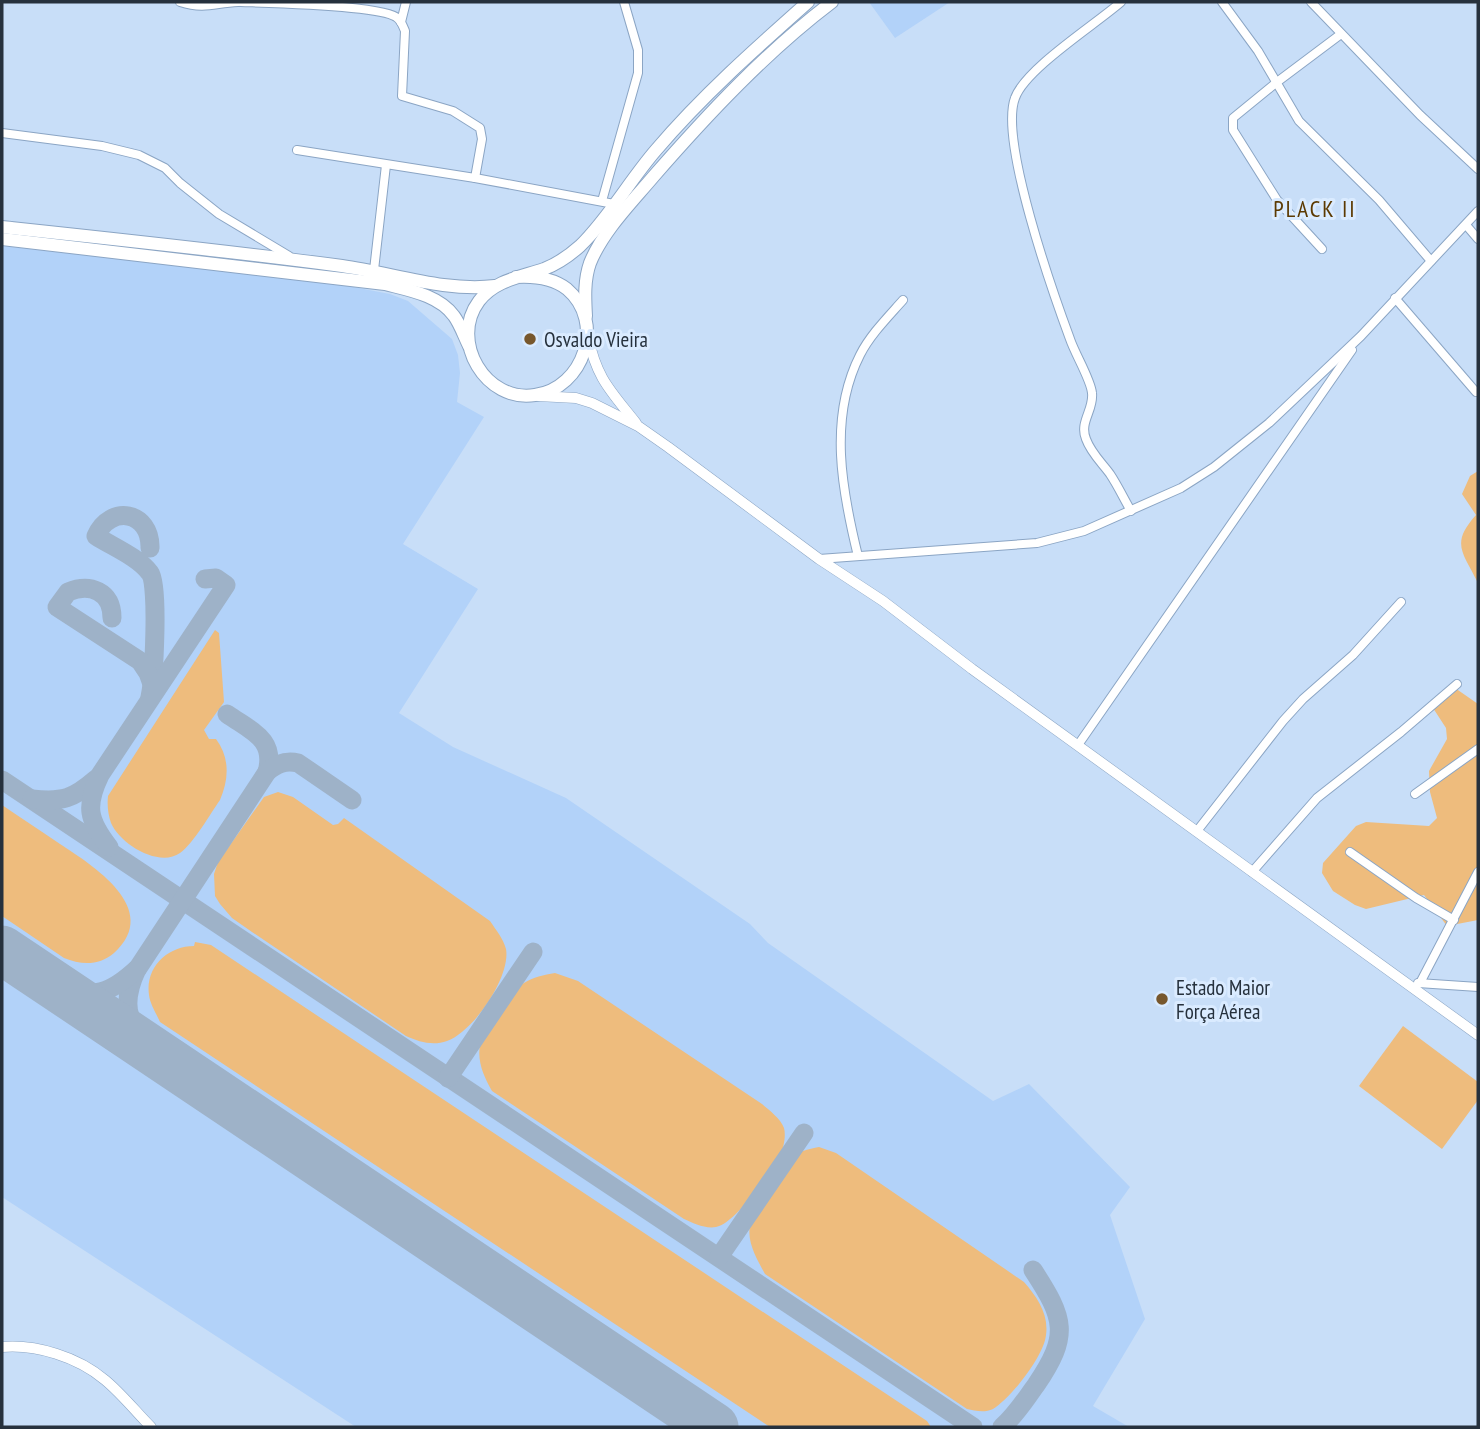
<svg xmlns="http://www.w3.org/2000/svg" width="1480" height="1429" viewBox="0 0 1480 1429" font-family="'PT Sans Narrow',sans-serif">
	<rect width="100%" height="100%" fill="#c8def8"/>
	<g fill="#b2d2f9">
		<path d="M869 2H950L895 38Z"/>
		<path d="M2 246 322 281 390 294 408 301 452 339 458 355 460 373 457 402 484 417 403 544 478 589 399 713 453 747 566 798 750 924 768 943 993 1101 1029 1084 1130 1187 1110 1215 1145 1319 1093 1406 1129 1427H356L2 1197Z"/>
	</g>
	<g fill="#eebc7d">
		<path d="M1478 471V583C1463 552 1450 544 1476 515L1462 494 1470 476Z"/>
		<path d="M215 630 219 633 224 702 204 730 209 739H216C230 758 229 779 220 800 210 814 194 843 180 853 159 868 120 844 111 823 108 814 107 805 108 796Z"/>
		<path d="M1455 688 1478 704V920L1447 926 1424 895 1366 909 1355 905 1333 891 1322 873 1323 863 1356 826 1366 822 1429 826 1437 818 1430 792 1429 771 1447 739 1446 728 1433 708Z"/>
		<path d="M278 792 293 797 333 825 338 824 344 818 490 921C496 930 503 938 506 949 511 977 473 1032 447 1041 433 1046 419 1042 406 1036L252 932 232 918 220 904 215 896 214 874 218 862 264 797Z"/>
		<path d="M2 805C21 818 41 831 60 844 92 865 163 909 114 953 99 966 81 965 64 958L2 916Z"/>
		<path d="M195 942 211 945 927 1421 931 1427H770L160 1022C156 1013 150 1004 149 995 145 967 168 946 194 946Z"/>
		<path d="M555 973 578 981 762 1104C769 1110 781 1119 784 1128 786 1135 784 1148 780 1155 771 1172 735 1224 716 1227 705 1229 693 1223 684 1219L492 1091C484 1077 477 1062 480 1045 483 1030 511 991 524 983 533 977 544 975 555 973Z"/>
		<path d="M1403 1026 1478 1082V1100L1442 1149 1359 1086Z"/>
		<path d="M819 1147 836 1153 1024 1282C1037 1297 1049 1314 1046 1335 1044 1356 1011 1398 993 1409 985 1413 975 1411 967 1409L765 1274C757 1259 745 1240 751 1222 754 1211 793 1156 803 1151 808 1149 814 1148 819 1147Z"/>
	</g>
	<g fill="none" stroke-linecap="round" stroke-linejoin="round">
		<g stroke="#9eb2c8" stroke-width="19">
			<path d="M150 548C151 511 110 504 96 536 113 547 138 557 150 573 159 585 154 679 150 697"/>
			<path d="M112 618C112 591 90 583 68 592L57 607 140 661 148 673 152 684"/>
			<path d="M227 714C251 731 276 739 267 772"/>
			<path d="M2 780 973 1427"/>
			<path d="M32 799C63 802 73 799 96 779"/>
			<path d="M109 847C88 820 85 806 100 775L226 585 216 578 205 579"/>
			<path d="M137 969C117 1012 131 1027 162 1056"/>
			<path d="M57 987C95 998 109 995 138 968L267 772C276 764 285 760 298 763L352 800"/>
			<path d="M448 1078 533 952"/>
			<path d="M719 1257 804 1133"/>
			<path d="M1002 1427C1016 1415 1025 1400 1036 1385 1070 1335 1065 1319 1033 1270"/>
		</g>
		<path stroke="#9eb2c8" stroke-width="49" d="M2 950 714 1427"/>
		<defs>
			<g id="minor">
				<path d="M180 2C206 10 214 3 238 2"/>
				<path d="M241 2C268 3 378 5 396 17 401 20 403 26 405 31L402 96 453 111 480 128 482 139 475 178"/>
				<path d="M1121 2C1096 24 1025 69 1015 98 999 140 1053 293 1070 339 1075 354 1091 380 1092 393 1094 410 1079 422 1086 439 1091 453 1102 463 1110 474 1118 486 1124 499 1131 511"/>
				<path d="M1222 2 1258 51 1299 121 1379 200 1431 261"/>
				<path d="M1311 2 1420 115 1478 169"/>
				<path d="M401 22 406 2"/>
				<path d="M2 133 102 146 139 155 165 168 180 183 219 214 289 256"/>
				<path d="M297 150 475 178 614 204"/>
				<path d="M602 201 638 73V50L624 2"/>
				<path d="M1466 225 1478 239"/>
				<path d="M1322 249 1277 200 1233 130V118L1277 82 1341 34"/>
				<path d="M374 270 386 165"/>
				<path d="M1395 298 1476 392"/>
				<path d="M858 556C842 491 828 418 860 355 870 335 888 317 903 300"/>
				<path d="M819 559 1037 543 1084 531 1181 488 1214 467 1269 423 1361 336 1478 211"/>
				<path d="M1078 745 1352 350"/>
				<path d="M1415 794 1478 749"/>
				<path d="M1197 831 1283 721 1303 699 1353 655 1401 602"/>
				<path d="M1350 852 1416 898 1454 920"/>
				<path d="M1252 872 1317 798 1401 732 1457 684"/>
				<path d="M1418 983 1478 987"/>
				<path d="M1420 983 1478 872"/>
			</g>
			<g id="tertiary">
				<path d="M588 337C597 379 610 390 636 423"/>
				<path d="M538 396 576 398 592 403 638 426 668 447 819 559 883 601 972 669 1478 1035"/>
				<path d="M2 1347C36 1344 78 1357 105 1380 122 1394 136 1412 151 1427"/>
			</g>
			<g id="primary">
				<path d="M516 277C533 276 553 278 567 289 606 322 584 388 535 395 486 403 449 341 479 301 495 280 521 277 544 269 557 264 570 255 580 246 608 219 630 180 656 150 702 96 755 49 808 2"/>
				<path d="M586 316C585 298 584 280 590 263 603 231 631 203 653 177 707 115 766 52 832 2"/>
			</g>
			<g id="trunk">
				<path d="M2 227C115 239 229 251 342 266 393 273 444 292 495 286"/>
				<path d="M2 239 385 284C408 290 439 295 454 316 460 324 464 336 469 346"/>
			</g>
		</defs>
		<use href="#minor" stroke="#8ba5c4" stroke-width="10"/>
		<use href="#tertiary" stroke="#8ba5c4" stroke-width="11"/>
		<use href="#primary" stroke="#8ba5c4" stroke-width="14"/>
		<use href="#trunk" stroke="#8ba5c4" stroke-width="14"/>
		<use href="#minor" stroke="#fff" stroke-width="8"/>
		<use href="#tertiary" stroke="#fff" stroke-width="10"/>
		<use href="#primary" stroke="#fff" stroke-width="12"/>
		<use href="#trunk" stroke="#fff" stroke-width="12"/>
	</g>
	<g fill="#77572d" stroke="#daebff" stroke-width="2.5">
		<circle cx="530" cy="339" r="7"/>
		<circle cx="1162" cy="999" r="7"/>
	</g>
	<g text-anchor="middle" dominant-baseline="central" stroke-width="6" stroke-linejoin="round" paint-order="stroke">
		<g font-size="21" fill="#26313d" stroke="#daebff" text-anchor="start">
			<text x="544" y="339">Osvaldo Vieira</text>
			<text x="1176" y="987">Estado Maior<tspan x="1176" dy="24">Força Aérea</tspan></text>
		</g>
		<g font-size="23" letter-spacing="2" fill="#5c3a02" stroke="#daebff">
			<text x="1315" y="208">PLACK II</text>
		</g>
	</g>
	<rect width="1480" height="1429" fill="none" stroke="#26313d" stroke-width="7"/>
</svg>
